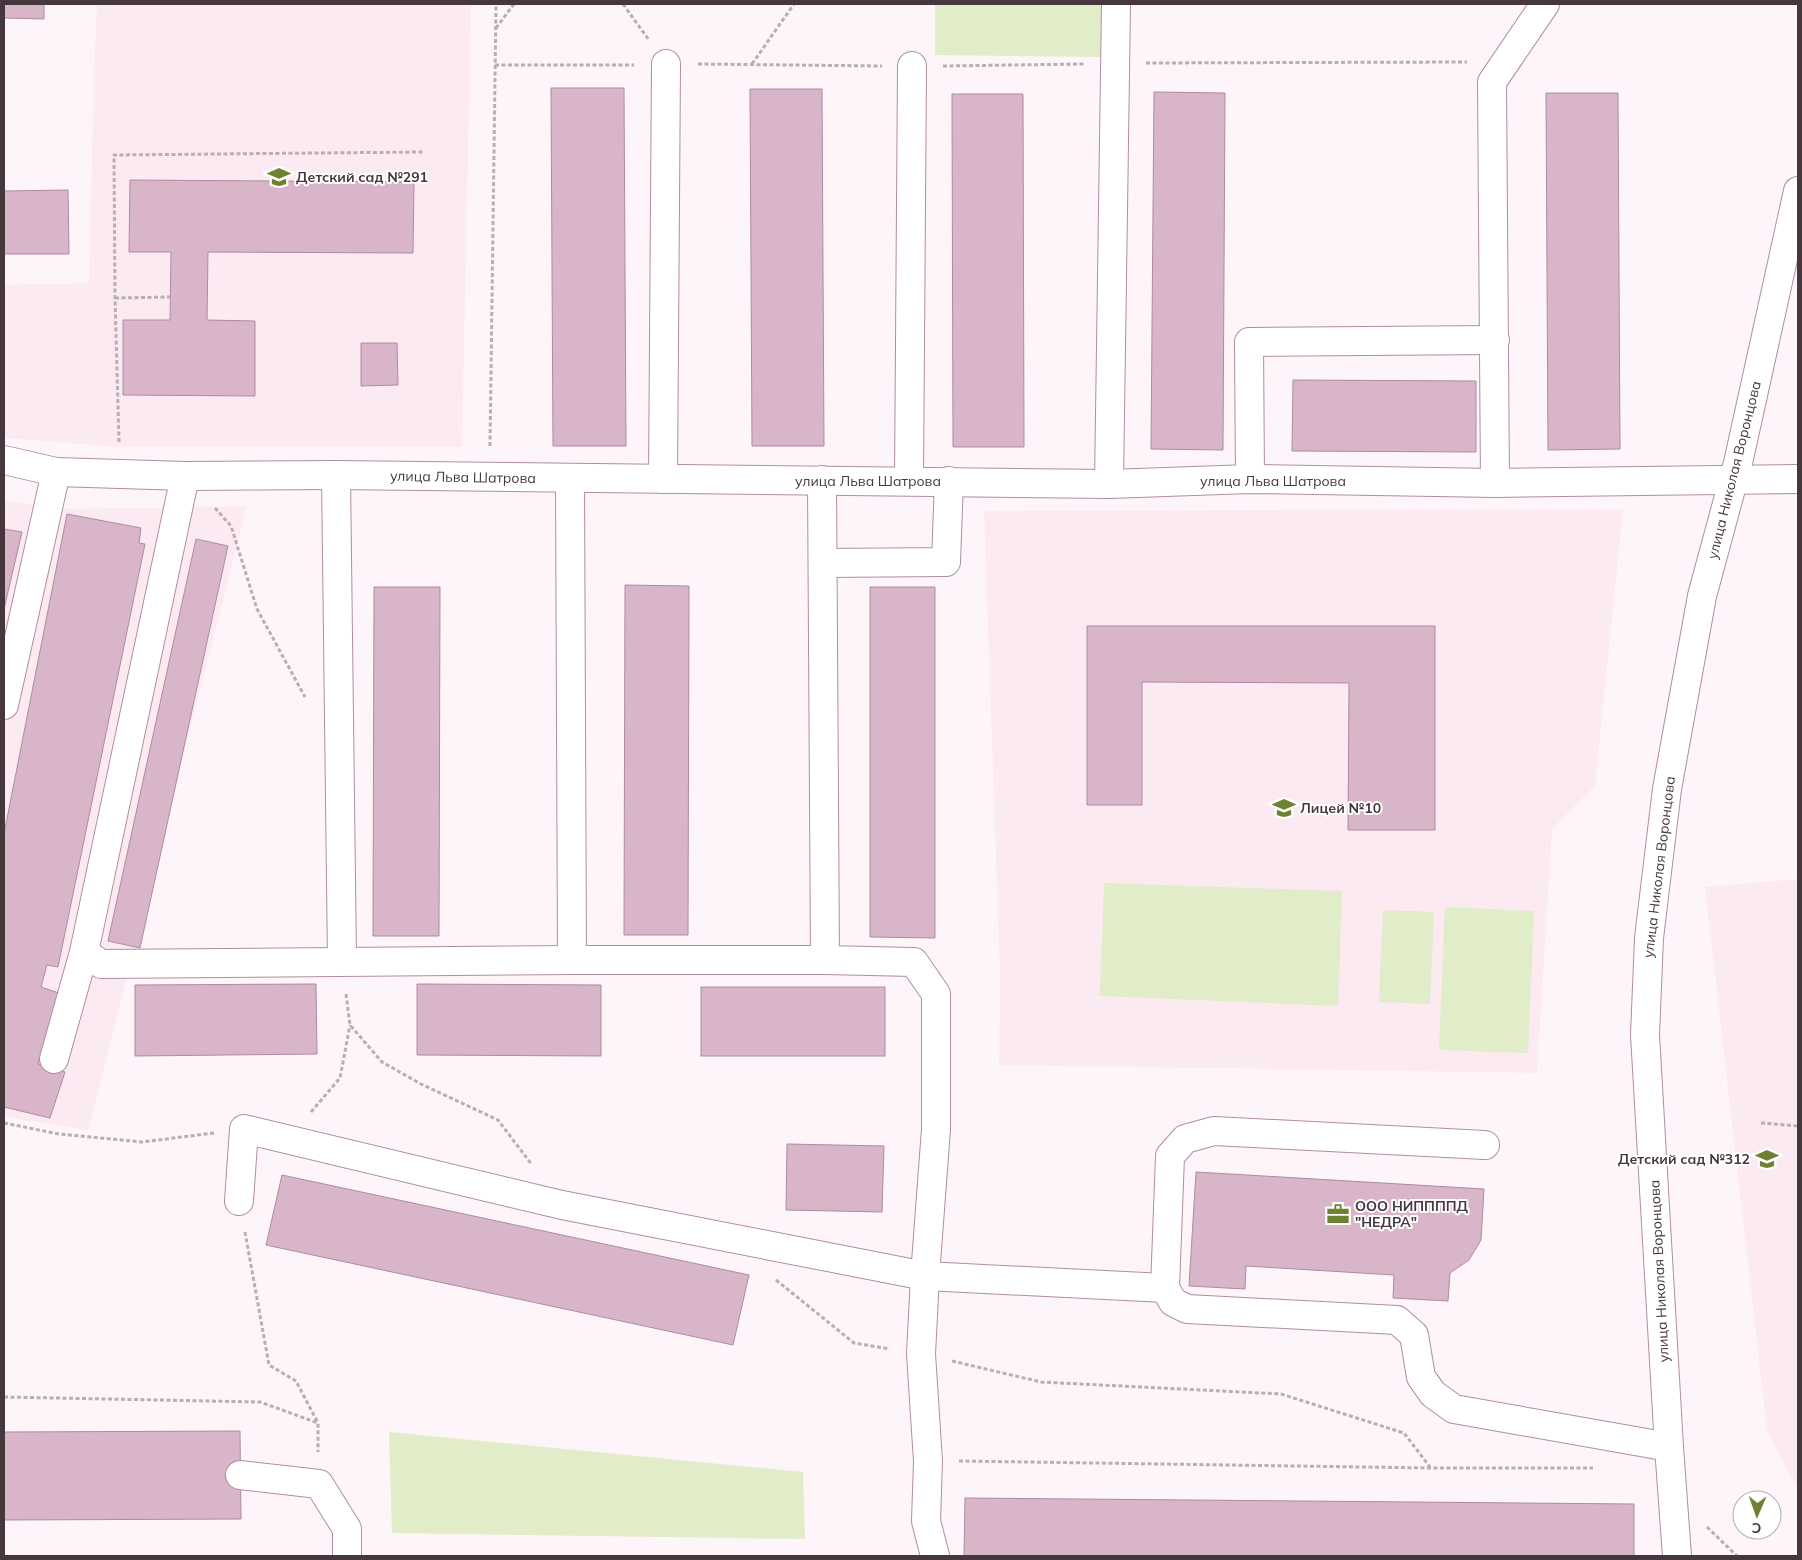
<svg xmlns="http://www.w3.org/2000/svg" width="1802" height="1560" viewBox="0 0 1802 1560" font-family="Mulish,sans-serif">
	<rect width="100%" height="100%" fill="#fdf5f9"/>
	<g fill="#fceaf3">
		<path d="M97 4H471L462 447H119L4 438V285L89 283 94 72Z"/>
		<path d="M4 501 71 509 247 506 88 1130 4 1117Z"/>
		<path d="M1623 509 1595 786 1552 829 1537 1073 999 1065 1000 973 984 511Z"/>
		<path d="M1798 879V1490L1767 1430 1705 887Z"/>
	</g>
	<g fill="#e1ecc8">
		<path d="M935 4H1102L1101 57 935 55Z"/>
		<path d="M1104 883 1342 891 1338 1006 1100 996Z"/>
		<path d="M1445 907 1534 911 1528 1053 1439 1050Z"/>
		<path d="M1383 910 1434 912 1430 1004 1379 1002Z"/>
		<path d="M389 1432 803 1472 805 1539 392 1533Z"/>
	</g>
	<g fill="#d9b5c9" stroke="#ae8b9e">
		<path d="M4 4H44V19L4 18Z"/>
		<path d="M551 88H624L626 446H553Z"/>
		<path d="M750 89H822L824 446H752Z"/>
		<path d="M1154 92 1225 93 1223 450 1151 449Z"/>
		<path d="M1546 93H1618L1620 449 1548 450Z"/>
		<path d="M952 94H1023L1024 447H953Z"/>
		<path d="M130 180 414 182 413 253 208 252 207 320 255 321V396L123 395V320H170L171 252H129Z"/>
		<path d="M68 190 69 254H4V191Z"/>
		<path d="M361 343H397L398 385 361 386Z"/>
		<path d="M1293 380 1476 381V452L1292 451Z"/>
		<path d="M67 514 141 528 139 543 145 544 58 967 47 965 41 987 59 993 38 1064 65 1072 50 1118 4 1107V834Z"/>
		<path d="M4 529 22 532 4 609Z"/>
		<path d="M196 539 228 546 140 948 108 941Z"/>
		<path d="M625 585 689 586 688 935H624Z"/>
		<path d="M374 587H440L439 936H373Z"/>
		<path d="M870 587H935V938L870 937Z"/>
		<path d="M1087 626H1435V830H1348L1349 683 1142 682V805H1087Z"/>
		<path d="M316 984 317 1054 135 1056V985Z"/>
		<path d="M417 984 601 985V1056L417 1055Z"/>
		<rect x="701" y="987" width="184" height="69"/>
		<path d="M787 1144 884 1146 882 1212 786 1210Z"/>
		<path d="M1196 1172 1484 1189 1481 1240 1469 1260 1450 1273 1448 1301 1393 1298 1394 1275 1246 1266 1245 1289 1189 1286Z"/>
		<path d="M282 1175 749 1275 733 1345 266 1245Z"/>
		<path d="M240 1431 241 1519 4 1520V1432Z"/>
		<path d="M965 1498 1634 1504V1556H964Z"/>
	</g>
	<g fill="none" stroke-linecap="round" stroke-linejoin="round">
		<defs>
			<g id="minor">
				<path d="M4 460 56 472 185 476 336 475 1109 484 1250 479 1495 483 1798 479"/>
				<path d="M336 475 342 961"/>
				<path d="M185 476 84 952 101 964 572 960H825L914 962 936 994V1129L925 1276 921 1354 928 1461 926 1521 935 1556"/>
				<path d="M570 479 572 960"/>
				<path d="M663 479 666 64"/>
				<path d="M1250 479 1249 342 1495 340"/>
				<path d="M822 480 825 960"/>
				<path d="M909 481 912 66"/>
				<path d="M1495 483 1492 82 1545 4"/>
				<path d="M1109 484 1116 4"/>
				<path d="M823 563 946 562 949 481"/>
				<path d="M4 705 56 472"/>
				<path d="M54 1059 84 952"/>
				<path d="M1485 1145 1214 1131 1185 1139 1170 1156 1165 1288 1173 1302 1187 1309 1397 1320 1414 1335 1421 1377 1433 1394 1454 1409 1669 1447"/>
				<path d="M239 1201 244 1129 562 1205 925 1276 1165 1288"/>
				<path d="M240 1475 319 1484 347 1529V1556"/>
				<path d="M1677 1556 1669 1447 1645 1035 1649 938 1667 789 1702 596 1738 463 1798 191"/>
			</g>
		</defs>
		<use href="#minor" stroke="#b18da1" stroke-width="30"/>
		<g stroke="#b8aeb3" stroke-width="3" stroke-dasharray="4 2.5" stroke-linecap="butt">
			<path d="M623 4 649 40"/>
			<path d="M496 28 514 4"/>
			<path d="M1146 63 1467 62"/>
			<path d="M698 64 882 66"/>
			<path d="M752 64 794 4"/>
			<path d="M495 65H634"/>
			<path d="M943 66 1084 64"/>
			<path d="M115 298 170 297"/>
			<path d="M119 442 115 298 114 155 423 152"/>
			<path d="M490 446 496 4"/>
			<path d="M215 508 231 526 257 609 305 697"/>
			<path d="M346 994 350 1025 382 1062 421 1084 498 1120 532 1165"/>
			<path d="M311 1112 340 1078 350 1025"/>
			<path d="M4 1123 59 1134 142 1142 214 1133"/>
			<path d="M1761 1123 1798 1126"/>
			<path d="M245 1232 269 1365 296 1381 318 1423"/>
			<path d="M776 1280 854 1343 890 1349"/>
			<path d="M952 1361 1041 1382 1281 1394 1404 1433 1430 1467"/>
			<path d="M4 1397 260 1402 318 1423V1452"/>
			<path d="M959 1461 1431 1468H1593"/>
			<path d="M1707 1527 1737 1556"/>
		</g>
		<use href="#minor" stroke="#fff" stroke-width="28"/>
	</g>
	<defs>
		<symbol id="school-bare" viewBox="-9 -9 18 18"><path d="M0-5L7-2L0 1L-7-2ZM-4 1L0 2.5L4 1V4Q0 6-4 4Z" fill="#6f8232" stroke="#fff" stroke-width="2.5" paint-order="stroke"/></symbol>
		<symbol id="office-bare" viewBox="-9 -9 18 18"><path d="M-6-3h4V-5.5h4V-3h4V5H-6ZM-1-4.5V-3h2v-1.5ZM-6 0V1H6V0Z" fill="#6f8232" stroke="#fff" stroke-width="2.5" paint-order="stroke"/></symbol>
	</defs>
	<g fill-rule="evenodd">
		<use href="#school-bare" x="263" y="161" width="32" height="32"/>
		<use href="#school-bare" x="1268" y="792" width="32" height="32"/>
		<use href="#school-bare" x="1751" y="1143" width="32" height="32"/>
		<use href="#office-bare" x="1322" y="1198" width="32" height="32"/>
	</g>
	<g text-anchor="middle" dominant-baseline="central" stroke-width="4" stroke-linejoin="round" paint-order="stroke">
		<g font-size="14" font-weight="bold" fill="#46373f" stroke="#fff" text-anchor="start">
			<text x="296" y="177">Детский сад №291</text>
			<text x="1300" y="808">Лицей №10</text>
			<text x="1750" y="1159" text-anchor="end">Детский сад №312</text>
			<text x="1355" y="1206">ООО НИППППД<tspan x="1355" dy="16">"НЕДРА"</tspan></text>
		</g>
		<g font-size="14" fill="#46373f" stroke="#fff">
			<text transform="translate(1734 470) rotate(-76)">улица Николая Воронцова</text>
			<text transform="translate(463 477) rotate(1)">улица Льва Шатрова</text>
			<text x="868" y="481">улица Льва Шатрова</text>
			<text x="1273" y="481">улица Льва Шатрова</text>
			<text transform="translate(1659 867) rotate(-83)">улица Николая Воронцова</text>
			<text transform="translate(1659 1271) rotate(-93)">улица Николая Воронцова</text>
		</g>
	</g>
	<rect width="1802" height="1560" fill="none" stroke="#46373f" stroke-width="10"/>
	<g transform="translate(1757 1515) rotate(182)"><circle r="24" fill="#ffffff" stroke="#b5afb2"/>
	<path d="M0-4L9 19L0 12L-9 19Z" fill="#6f8232"/>
	<text y="-8" font-size="14" font-weight="bold" text-anchor="middle" fill="#46373f">С</text>
	</g>
</svg>
